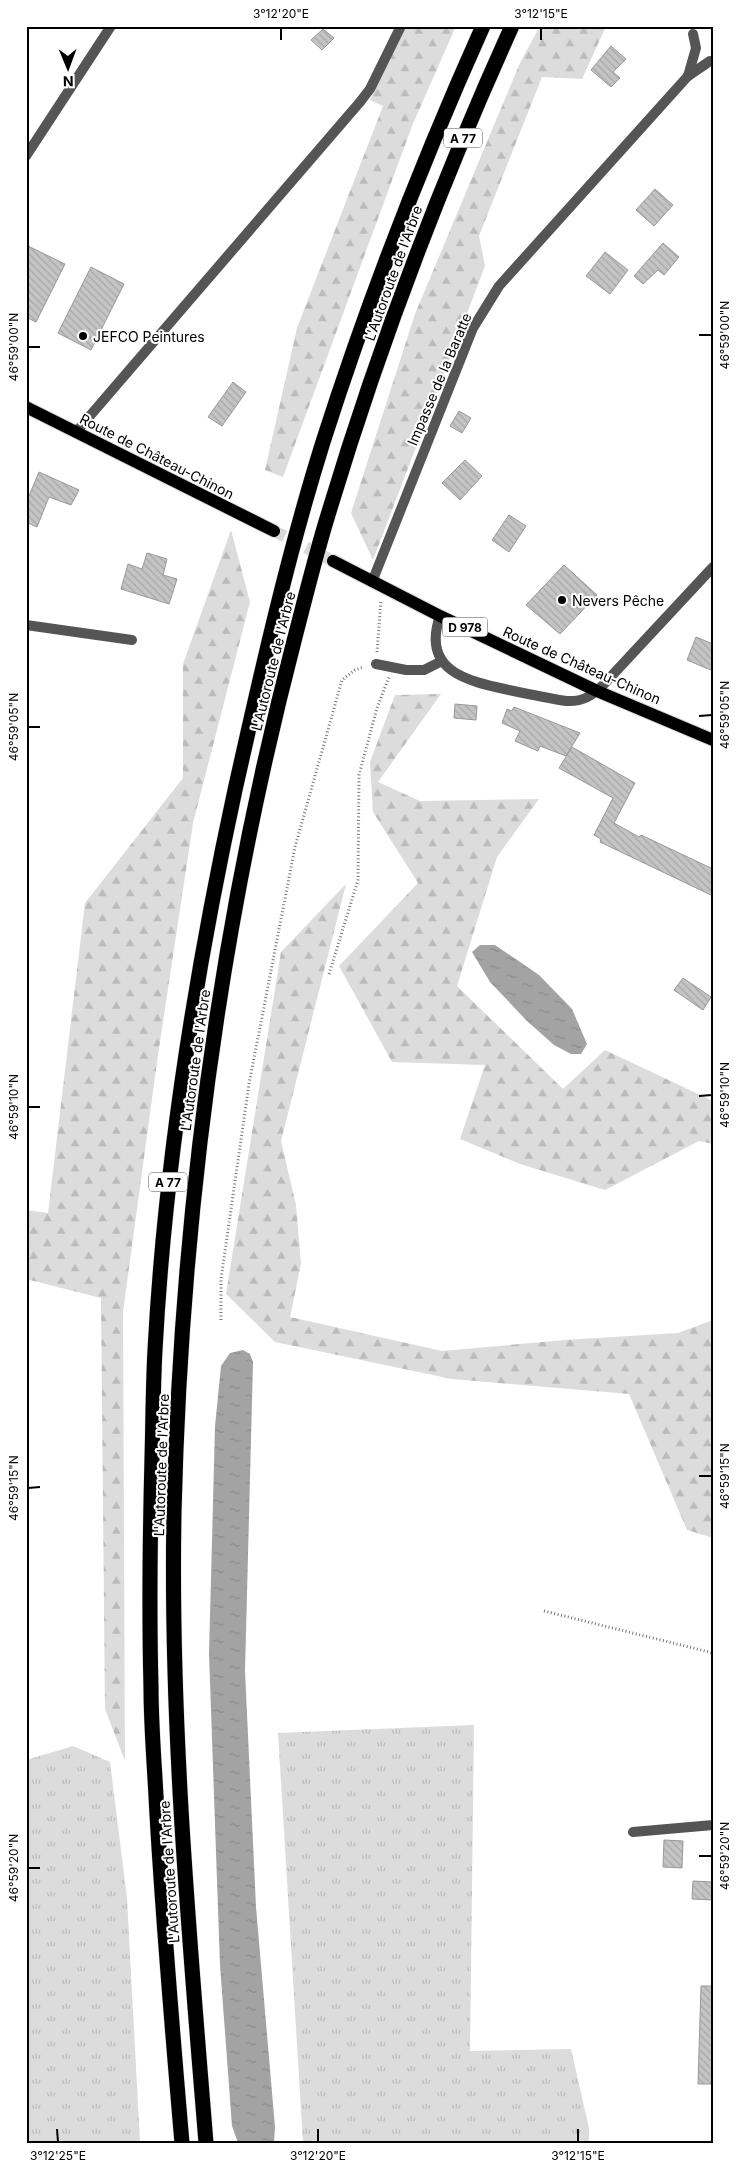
<svg xmlns="http://www.w3.org/2000/svg" width="739" height="2169" viewBox="0 0 739 2169" font-family="Inter,sans-serif">
	<defs>
		<pattern id="grass-tufts" width="24" height="20" patternUnits="userSpaceOnUse" patternTransform="scale(1.25)"><rect width="24" height="20" fill="#dcdcdc"/><path d="M3 7l-1-3M5 7V3M7 7l1-3M15 17l-1-3M17 17v-4M19 17l1-3" fill="none" stroke="#bbb"/></pattern>
		<pattern id="forest-firs" width="22" height="20" patternUnits="userSpaceOnUse" patternTransform="scale(1.25)"><rect width="22" height="20" fill="#dcdcdc"/><path d="M5 1l3.5 6h-7zM16 11l3.5 6h-7z" fill="#bbb"/></pattern>
		<pattern id="water-ripples" width="26" height="14" patternUnits="userSpaceOnUse" patternTransform="scale(1.25)"><rect width="26" height="14" fill="#a3a3a3"/><path d="M2 4q2-2 4 0t4 0M15 11q2-2 4 0t4 0" fill="none" stroke="#8b8b8b"/></pattern>
		<pattern id="building-back-hatch" width="6" height="6" patternUnits="userSpaceOnUse" patternTransform="scale(1.25)"><rect width="6" height="6" fill="#c4c4c4"/><path d="M-1 5l2 2M0 0l6 6M5-1l2 2" fill="none" stroke="#a7a7a7"/></pattern>
	</defs>
	<rect width="100%" height="100%" fill="#fff"/>
	<g fill="url(#grass-tufts)">
		<path d="M474 1725 470 2051 571 2049 589 2128V2143H303L278 1733Z"/>
		<path d="M73 1746 110 1762 127 1898 140 2143H26V1760Z"/>
	</g>
	<g fill="url(#forest-firs)">
		<path d="M405 26H456L412 126 283 477 265 470 297 328 383 106 370 100Z"/>
		<path d="M540 26H606L582 79 542 77 479 236 485 266 373 560 351 513 415 314 520 63Z"/>
		<path d="M231 530 250 602 193 823 157 1062 123 1312 125 1761 105 1709 101 1298 26 1279V1210L48 1213 85 903 183 778V664Z"/>
		<path d="M441 694 378 782 420 801 539 799 497 857 457 986 563 1089 605 1050 713 1101V1144L699 1141 605 1190 520 1164 460 1139 485 1065 392 1062 339 966 418 883 373 812 370 762 395 695Z"/>
		<path d="M346 884 281 1141 296 1205 301 1264 290 1317 442 1351 565 1340 678 1333 713 1320V1538L687 1530 629 1394 452 1379 275 1342 226 1294 281 952Z"/>
	</g>
	<g fill="url(#water-ripples)">
		<path d="M480 945H495L539 975 572 1009 587 1044 581 1054H571L554 1045 527 1021 490 982 472 952Z"/>
		<path d="M243 1350 250 1354 253 1362 245 1671 256 1907 275 2127 274 2143H238L232 2126 220 1965 209 1654 215 1426 221 1366 230 1353Z"/>
	</g>
	<g fill="url(#building-back-hatch)" stroke="#999">
		<path d="M323 29 334 38 322 50 311 40Z"/>
		<path d="M611 46 626 59 613 72 620 78 611 87 591 70Z"/>
		<path d="M655 189 673 205 654 226 636 210Z"/>
		<path d="M663 243 679 257 664 275 658 270 643 284 634 276Z"/>
		<path d="M26 245 65 264 36 322 26 317Z"/>
		<path d="M605 252 628 270 610 294 586 276Z"/>
		<path d="M91 267 124 284 91 350 58 333Z"/>
		<path d="M233 382 246 392 222 426 208 417Z"/>
		<path d="M459 411 471 418 462 433 450 426Z"/>
		<path d="M465 460 482 476 460 500 442 483Z"/>
		<path d="M39 472 79 490 71 505 49 497 37 527 26 522V503Z"/>
		<path d="M509 515 526 526 509 552 492 540Z"/>
		<path d="M147 553 167 559 163 575 177 579 169 604 121 589 128 564 142 569Z"/>
		<path d="M564 565 597 595 560 634 526 605Z"/>
		<path d="M696 637 713 644V671L687 660Z"/>
		<path d="M455 704 477 706 476 720 454 718Z"/>
		<path d="M514 707 580 733 566 756 540 746 538 751 515 741 520 731 502 723 507 709 512 711Z"/>
		<path d="M572 747 635 783 614 823 639 837 641 835 713 869V896L600 842 601 839 594 835 613 798 559 768Z"/>
		<path d="M683 978 711 997 703 1010 674 990Z"/>
		<path d="M664 1840 683 1841 682 1868 663 1867Z"/>
		<path d="M693 1881 713 1882V1900L692 1899Z"/>
		<path d="M701 1986H713V2084H698Z"/>
	</g>
	<g fill="none" stroke-linecap="round" stroke-linejoin="round">
		<path stroke="#d9d9d9" stroke-width="12" stroke-dasharray="12 6" stroke-linecap="butt" d="M274 531 333 561"/>
		<defs>
			<g id="primary">
				<path d="M26 407 274 531"/>
				<path d="M333 561 440 616 597 691 713 740"/>
			</g>
			<g id="highway">
				<path d="M182 2143C172 2027 162 1911 156 1796 154 1759 151 1723 151 1687 149 1611 150 1535 152 1458 153 1422 153 1386 155 1350 165 1161 195 975 235 790 261 674 287 557 323 442 368 301 422 162 483 26"/>
				<path d="M206 2143C189 1933 170 1723 174 1512 181 1218 220 926 294 641 305 599 315 557 328 515 378 348 440 185 512 26"/>
			</g>
		</defs>
		<use href="#primary" stroke="#dbdbdb" stroke-width="14"/>
		<use href="#highway" stroke="#dbdbdb" stroke-width="16"/>
		<g stroke="#777" stroke-width="3" stroke-dasharray="1 2.5" stroke-linecap="butt">
			<path d="M377 652 381 601"/>
			<path d="M329 974 358 880 359 775 377 708 389 677"/>
			<path d="M221 1320V1279L249 1084 295 847 342 680 355 670 364 667"/>
			<path d="M544 1611 713 1653"/>
		</g>
		<g stroke="#555" stroke-width="10">
			<path d="M688 76 696 48 693 34"/>
			<path d="M688 76 710 61"/>
			<path d="M360 102 370 89 401 26"/>
			<path d="M376 664 406 670H424L442 661"/>
			<path d="M633 1832 713 1825"/>
		</g>
		<g stroke="#555" stroke-width="10">
			<path d="M26 156 111 26"/>
			<path d="M76 432 360 102"/>
			<path d="M372 582 473 328 499 286 688 76"/>
			<path d="M440 616C421 671 467 681 509 690 528 694 547 698 566 701 583 702 592 696 604 684L713 567"/>
			<path d="M26 625 132 640"/>
		</g>
		<use href="#primary" stroke="#000" stroke-width="12"/>
		<use href="#highway" stroke="#000" stroke-width="15"/>
	</g>
	<path fill="none" stroke="#000" stroke-width="2" d="M281 28V40M541 28V40M699 335H712M28 347H40M699 716 712 715M28 727H40M699 1096 712 1095M28 1107H40M699 1476H712M28 1488 40 1487M699 1856H712M28 1868H40M57 2129 58 2142M318 2129V2142M578 2129V2142"/>
	<g fill="#000" stroke="#fff" stroke-width="2">
		<circle cx="83" cy="336" r="5"/>
		<circle cx="562" cy="600" r="5"/>
	</g>
	<g text-anchor="middle" dominant-baseline="central" stroke-width="4" stroke-linejoin="round" paint-order="stroke">
		<g fill="#fff" stroke="#4c4c4c" stroke-width="1">
			<rect x="444" y="128.5" width="38" height="19" rx="4"/>
			<rect x="442.5" y="617.5" width="45" height="19" rx="4"/>
			<rect x="149" y="1172.5" width="38" height="19" rx="4"/>
		</g>
		<g font-size="12" font-weight="bold" fill="#000">
			<text x="463" y="138">A 77</text>
			<text x="465" y="627">D 978</text>
			<text x="168" y="1182">A 77</text>
		</g>
		<g font-size="14" fill="#000" stroke="#fff">
			<text transform="translate(393 273) rotate(-70)">L'Autoroute de l'Arbre</text>
			<text transform="translate(439 379) rotate(-67)">Impasse de la Baratte</text>
			<text transform="translate(157 456) rotate(27)">Route de Château-Chinon</text>
			<text transform="translate(273 661) rotate(-76)">L'Autoroute de l'Arbre</text>
			<text transform="translate(582 665) rotate(24)">Route de Château-Chinon</text>
			<text transform="translate(195 1060) rotate(-82)">L'Autoroute de l'Arbre</text>
			<text transform="translate(161 1465) rotate(-88)">L'Autoroute de l'Arbre</text>
			<text transform="translate(169 1872) rotate(-94)">L'Autoroute de l'Arbre</text>
		</g>
		<g font-size="14" fill="#000" stroke="#fff" text-anchor="start">
			<text x="93" y="336">JEFCO Peintures</text>
			<text x="572" y="600">Nevers Pêche</text>
		</g>
	</g>
	<rect width="739" height="2169" fill="none" stroke="#ffffff" stroke-width="55"/>
	<g transform="translate(68 68) rotate(179)" stroke="#ffffff" stroke-width="4" paint-order="stroke">
	<path d="M0-4L9 19L0 12L-9 19Z" fill="#000000"/>
	<text y="-8" font-size="14" font-weight="bold" text-anchor="middle" fill="#000000">N</text>
	</g>
	<rect x="28" y="28" width="684" height="2114" fill="none" stroke="#000" stroke-width="2"/>
	<g font-size="12" text-anchor="middle" fill="#000">
		<text x="281" y="18">3°12'20"E</text>
		<text x="541" y="18">3°12'15"E</text>
		<text transform="translate(725 335) rotate(-90)" y="4">46°59'00"N</text>
		<text transform="translate(14 347) rotate(-90)" y="4">46°59'00"N</text>
		<text transform="translate(725 715) rotate(-90)" y="4">46°59'05"N</text>
		<text transform="translate(14 727) rotate(-90)" y="4">46°59'05"N</text>
		<text transform="translate(725 1095) rotate(-90)" y="4">46°59'10"N</text>
		<text transform="translate(14 1107) rotate(-90)" y="4">46°59'10"N</text>
		<text transform="translate(725 1476) rotate(-90)" y="4">46°59'15"N</text>
		<text transform="translate(14 1488) rotate(-90)" y="4">46°59'15"N</text>
		<text transform="translate(725 1856) rotate(-90)" y="4">46°59'20"N</text>
		<text transform="translate(14 1868) rotate(-90)" y="4">46°59'20"N</text>
		<text x="58" y="2160">3°12'25"E</text>
		<text x="318" y="2160">3°12'20"E</text>
		<text x="578" y="2160">3°12'15"E</text>
	</g>
</svg>
